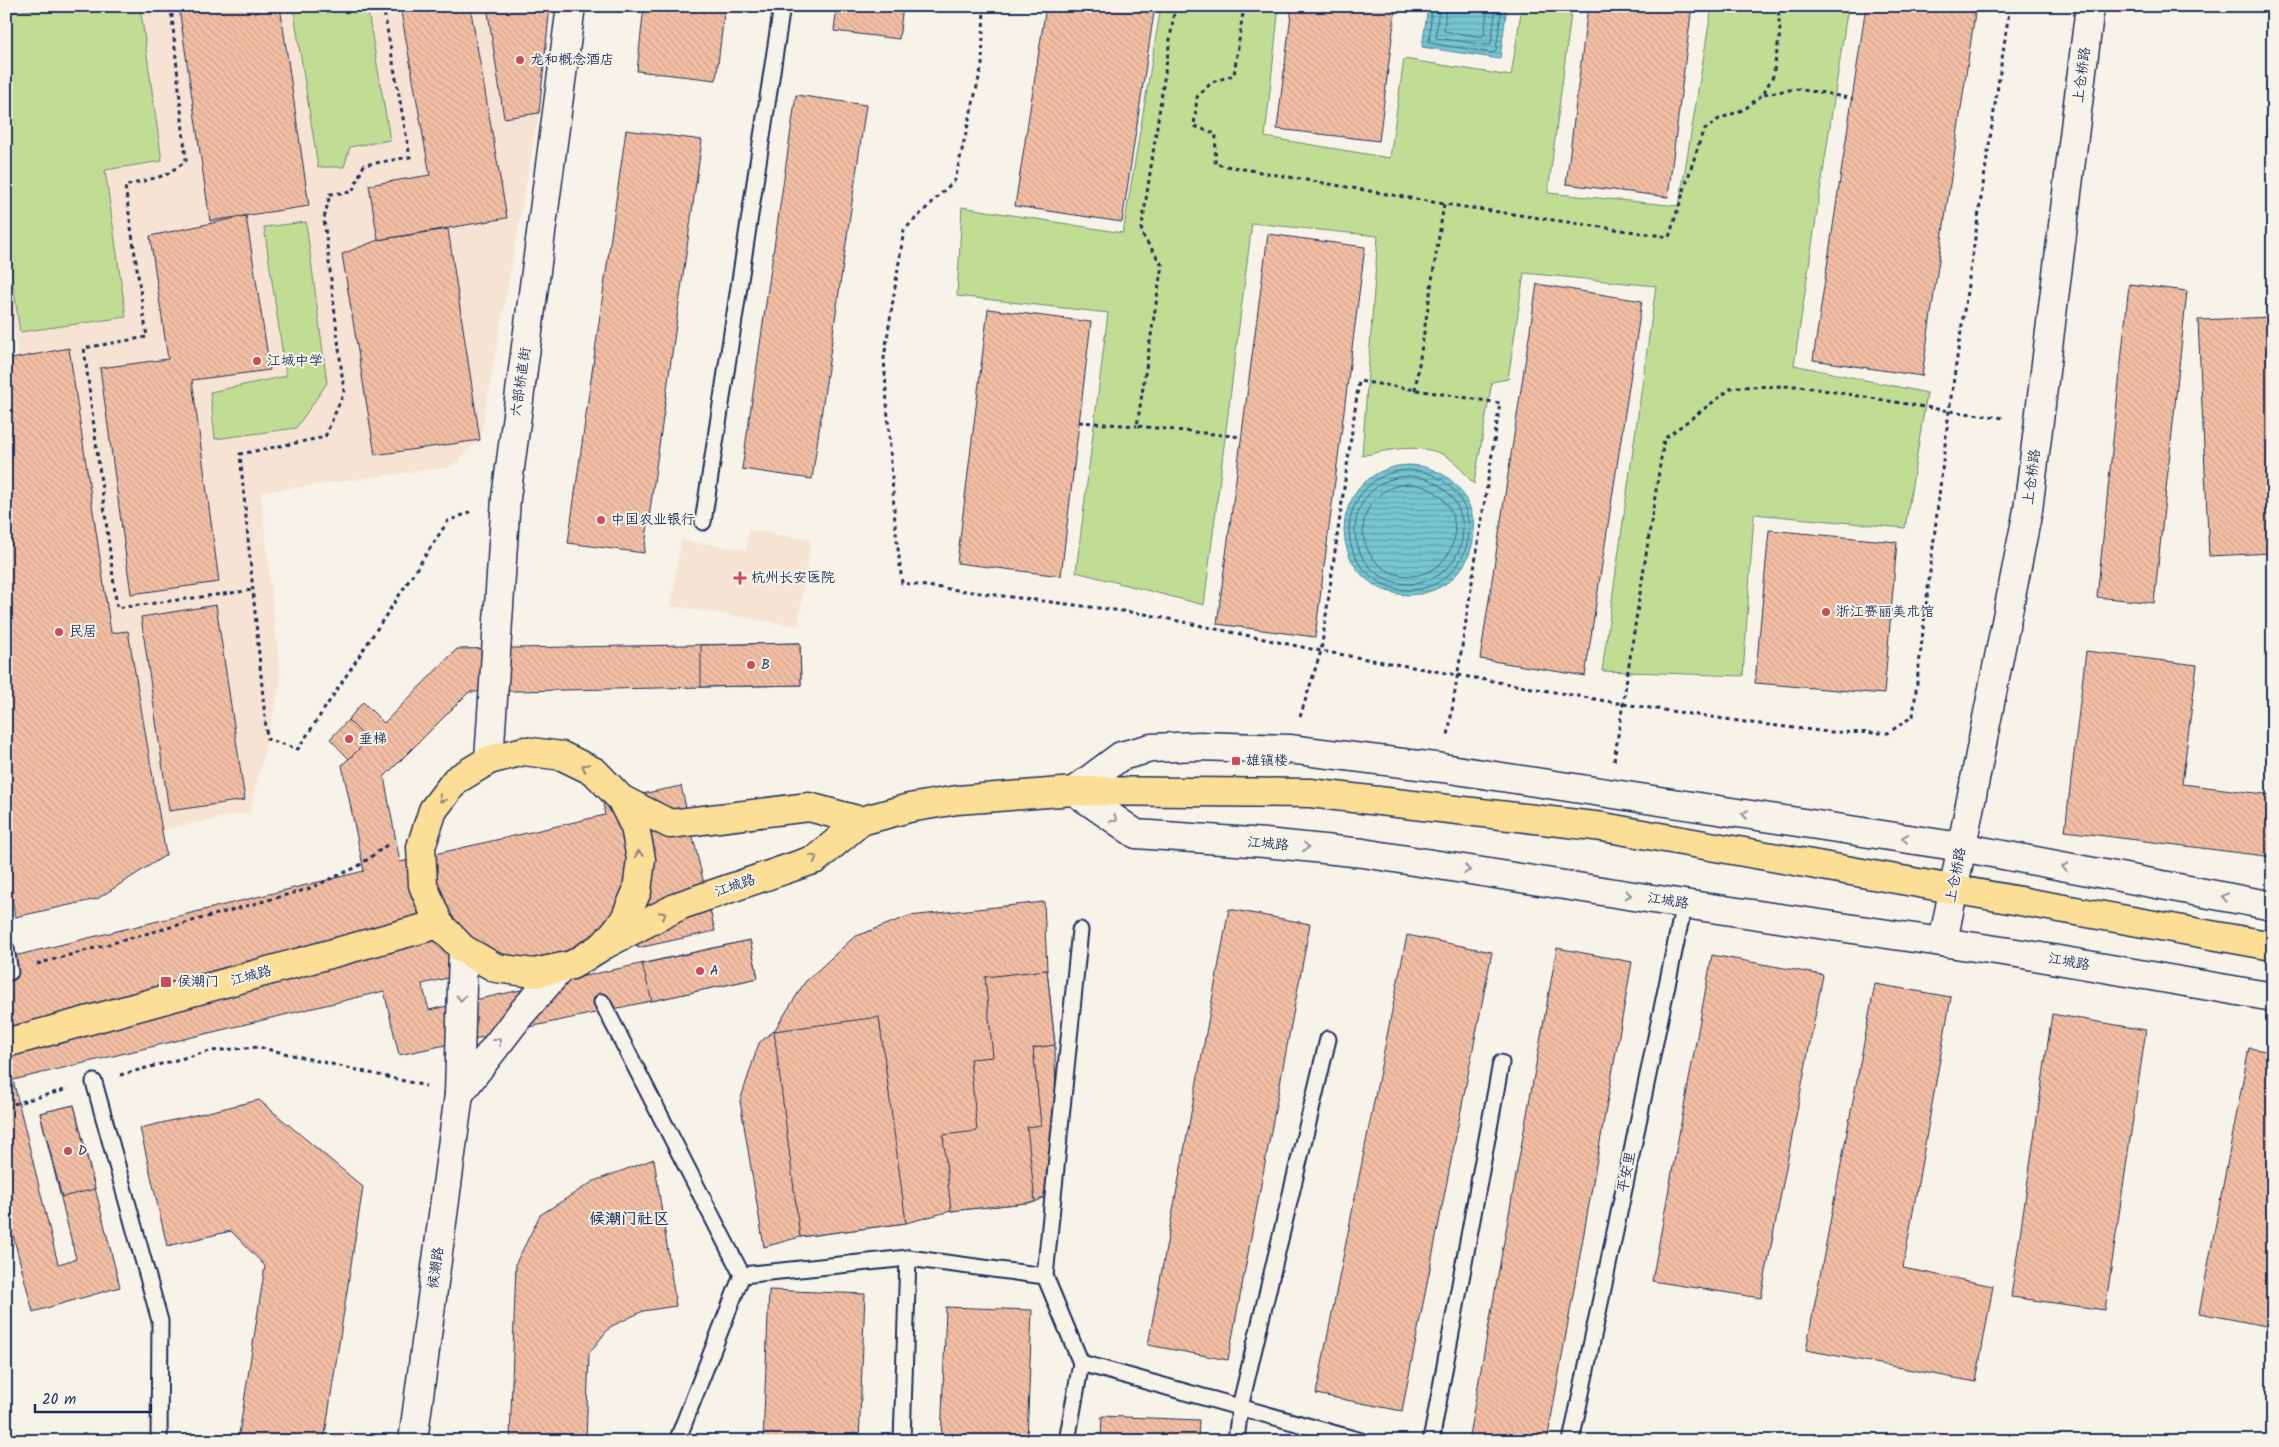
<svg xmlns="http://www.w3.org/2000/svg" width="2279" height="1447" viewBox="0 0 2279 1447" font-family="Kalam,'LXGW WenKai TC',sans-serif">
	<defs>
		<pattern id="water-rules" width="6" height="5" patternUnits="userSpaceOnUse" patternTransform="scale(1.25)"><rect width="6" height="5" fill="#76c7d0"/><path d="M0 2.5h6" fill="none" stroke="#60a2ac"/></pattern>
		<pattern id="building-back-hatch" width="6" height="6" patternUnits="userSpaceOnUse" patternTransform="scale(1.25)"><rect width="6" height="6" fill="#f3bfa4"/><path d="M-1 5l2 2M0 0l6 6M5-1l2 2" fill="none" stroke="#d0a490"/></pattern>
	</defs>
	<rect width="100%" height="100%" fill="#f7f3e8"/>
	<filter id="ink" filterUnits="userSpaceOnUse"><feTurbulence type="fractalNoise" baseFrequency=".02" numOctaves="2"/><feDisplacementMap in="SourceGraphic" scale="10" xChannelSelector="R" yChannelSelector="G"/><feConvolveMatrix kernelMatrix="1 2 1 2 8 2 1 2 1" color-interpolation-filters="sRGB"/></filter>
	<g filter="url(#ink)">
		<g fill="#f6e3d4">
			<path d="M6 6H550L539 113 480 440 451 467 261 492 281 681 250 812 99 843 6 282Z"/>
			<path d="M749 530 811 540 798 626 671 606 681 540 746 550Z"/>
		</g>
		<g fill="#c1dd94" stroke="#6e8679">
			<path d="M57 6H140L162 161 105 170 126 317 20 332 6 235V13Z"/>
			<path d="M293 6H367L390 140 350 147 344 167H318Z"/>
			<path d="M1161 6H1279L1265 137 1390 158 1404 59 1511 76 1522 6H1572L1548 193 1679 206 1712 6H1848L1794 365 1927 393 1905 528 1754 514 1743 676 1602 671 1656 286 1524 273 1508 379 1492 382 1474 484C1467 477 1461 467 1453 461 1430 441 1389 449 1362 456L1378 236 1252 223 1204 605 1076 572 1108 313 957 296 962 207 1123 233Z"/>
			<path d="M306 222 327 383 296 428 215 439 210 392 286 376 264 227Z"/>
		</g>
		<g fill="url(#water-rules)" stroke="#528aa2">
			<path d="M1428 6H1507L1500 59 1422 47Z"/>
			<circle cx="1409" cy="530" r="65"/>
		</g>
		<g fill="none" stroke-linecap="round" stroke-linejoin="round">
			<g stroke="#3f6c8c" stroke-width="1">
				<path d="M1432 6 1429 43 1493 53 1496 50 1502 6"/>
				<path d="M1439 6 1436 38 1488 45 1491 44 1496 6"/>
				<path d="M1446 6 1444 31 1482 37 1484 35 1488 6"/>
				<circle cx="1409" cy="530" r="60"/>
				<circle cx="1409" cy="530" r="54"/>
				<circle cx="1409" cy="530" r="46"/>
			</g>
		</g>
		<g fill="url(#building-back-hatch)" stroke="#1b2f5e">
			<path d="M189 6H280L309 206 210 221 179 8Z"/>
			<path d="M400 6H470L507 218 378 240 369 185 430 175Z"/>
			<path d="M487 6H550L539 113 504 118Z"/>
			<path d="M644 6H725L716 80 637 71Z"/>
			<path d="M837 6H903L899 39 834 31Z"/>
			<path d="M1046 6H1155L1122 222 1015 206Z"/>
			<path d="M1292 6H1396L1379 141 1277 129Z"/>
			<path d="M1588 6H1692L1668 197 1566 184Z"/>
			<path d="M1866 6H1976L1922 376 1813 360Z"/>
			<path d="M796 95 866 105 812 479 742 469Z"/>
			<path d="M626 130 702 140 644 553 568 543Z"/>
			<path d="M246 216 270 370 192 380 219 582 131 594 100 368 168 359 150 236Z"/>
			<path d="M448 229 480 440 375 455 342 254 378 240Z"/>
			<path d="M1268 234 1365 247 1315 637 1217 624Z"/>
			<path d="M1537 284 1642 301 1585 676 1480 659Z"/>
			<path d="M2129 284 2187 291 2154 603 2097 597Z"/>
			<path d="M988 309 1091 322 1061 576 957 563Z"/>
			<path d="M2273 317V553L2209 556 2198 320Z"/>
			<path d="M69 348 111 633 128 631 166 855 97 899 15 917 6 861V360Z"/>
			<path d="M1769 530 1897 542 1884 694 1755 683Z"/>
			<path d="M216 605 245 800 169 811 141 617Z"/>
			<path d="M800 643 801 685 469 692 384 777 400 862 605 815 603 802 681 786 715 931 638 948 634 935 422 984 429 1010 750 940 758 978 399 1055 384 991 13 1080 58 1264 76 1259 40 1113 74 1105 120 1287 33 1312 6 1208V958L364 871 342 765 368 740 348 720 363 702 384 723 457 649Z"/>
			<path d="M800 643 801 685 701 687V645Z"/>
			<path d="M2086 651 2197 665 2182 784 2273 795V857L2065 831Z"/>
			<path d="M348 720 368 740 349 759 330 739Z"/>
			<path d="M1044 902 1047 970 1055 1045 1057 1191 1035 1202 951 1211 906 1223 800 1237 764 1247 740 1101 759 1043 774 1031 805 982 854 937 909 916Z"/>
			<path d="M1229 909 1310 924 1228 1360 1148 1345Z"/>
			<path d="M1407 935 1492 952 1402 1411 1316 1394Z"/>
			<path d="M750 940 758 978 652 1001 642 964Z"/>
			<path d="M1557 948 1632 962 1547 1441H1468Z"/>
			<path d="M1712 955 1823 975 1761 1298 1652 1281Z"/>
			<path d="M1047 970 1055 1045 1033 1048 1041 1125 1027 1127 1035 1202 951 1211 943 1135 977 1131 970 1059 993 1057 985 977Z"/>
			<path d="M1875 984 1951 997 1903 1268 1993 1286 1976 1382 1806 1350Z"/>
			<path d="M2052 1014 2146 1030 2105 1310 2011 1297Z"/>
			<path d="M879 1017 906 1223 800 1237 774 1031Z"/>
			<path d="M2249 1048 2273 1052V1289L2266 1326 2199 1313Z"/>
			<path d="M259 1100 363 1187 324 1441H238L265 1266 231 1231 167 1246 140 1128Z"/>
			<path d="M74 1105 95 1189 62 1197 40 1113Z"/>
			<path d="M654 1159 676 1306 643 1311 610 1327 589 1353 586 1441H510L516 1263 540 1215 594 1181Z"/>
			<path d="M769 1290 865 1294 859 1441H763Z"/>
			<path d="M946 1307 1032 1310 1027 1441H941Z"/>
			<path d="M1102 1416 1199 1420 1198 1441H1101Z"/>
		</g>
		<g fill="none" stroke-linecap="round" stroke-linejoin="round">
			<defs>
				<g id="lane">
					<path d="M703 522 782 6"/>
					<path d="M6 949 10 972"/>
					<path d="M602 1002 742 1275 908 1258 1045 1276 1081 1363 1361 1441"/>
					<path d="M94 1082 160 1321 159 1441"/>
					<path d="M1045 1276 1080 930"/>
					<path d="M677 1441 742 1275"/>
					<path d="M902 1441 908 1258"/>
					<path d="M1067 1441 1081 1363"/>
					<path d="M1236 1441 1240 1407 1328 1039"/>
					<path d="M1431 1441 1501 1063"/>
					<path d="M1571 1441 1684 904"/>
				</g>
				<path id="street" d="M2273 906 1961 847 1443 768 1289 749 1199 746 1151 748 1121 756 1074 791 1136 834 1265 843 1363 853 1684 904 2023 954 2273 997"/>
				<g id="secondary">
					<path d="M489 760 506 498 571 6"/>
					<path d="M1943 942 2028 510 2090 6"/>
					<path d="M463 949 459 1094 520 1015 561 968"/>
					<path d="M413 1441 459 1094"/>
				</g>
				<g id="primary">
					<path d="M621 799 670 824 809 807 861 821"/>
					<path d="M604 945 624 921 637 891 641 859 635 827 621 799 595 772 562 756 524 751 489 760 456 780 433 810 421 847 423 885 439 924 463 949 496 968 534 973 572 965 604 945 681 905 816 859 861 821 909 808 957 800 1074 791 1310 793 1603 827 2273 946"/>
					<path d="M6 1043 439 924"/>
				</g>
			</defs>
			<use href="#lane" stroke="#1b2f5e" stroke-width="19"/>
			<use href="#street" stroke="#1b2f5e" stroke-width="31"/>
			<use href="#secondary" stroke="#1b2f5e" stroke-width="31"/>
			<use href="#primary" stroke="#1b2f5e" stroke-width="31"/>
			<g stroke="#1b2f5e" stroke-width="3" stroke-dasharray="4 4" stroke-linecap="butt">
				<path d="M171 6 186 161 166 175 125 186 147 337 84 348 117 608 253 590"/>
				<path d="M383 6 410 157 364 165 352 192 330 194 324 219 344 392 325 437 240 454 267 739 298 749 448 521 470 512"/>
				<path d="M984 6 982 65 955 180 904 230 884 358 895 523 902 583 1145 614 1321 651 1623 704 1752 723 1829 732 1888 733 1913 716 1949 411 2009 12 2008 6"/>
				<path d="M1175 6 1141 233 1162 265 1137 426 1242 437"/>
				<path d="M1244 6 1234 75 1212 82 1197 97 1194 126 1216 134 1215 164 1444 204"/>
				<path d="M1764 94 1795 89 1825 93 1852 99"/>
				<path d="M1415 390 1444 204 1669 237 1703 131 1719 119 1745 109 1763 94 1773 76 1780 33 1778 6"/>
				<path d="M1079 422 1137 426"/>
				<path d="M1300 717 1321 651 1359 381 1500 403 1448 736"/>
				<path d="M1614 761 1664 439 1733 387 1799 386 1949 411 2005 418"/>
				<path d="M37 964 308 889 357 867 387 845"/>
				<path d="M120 1075 210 1051 258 1047 426 1086"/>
				<path d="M6 1106 68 1089"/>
			</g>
			<use href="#lane" stroke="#f7f3e8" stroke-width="15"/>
			<use href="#street" stroke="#f7f3e8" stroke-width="28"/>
			<use href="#secondary" stroke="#f7f3e8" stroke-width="28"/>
			<use href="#primary" stroke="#fcde96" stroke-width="28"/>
		</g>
		<defs><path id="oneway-chevron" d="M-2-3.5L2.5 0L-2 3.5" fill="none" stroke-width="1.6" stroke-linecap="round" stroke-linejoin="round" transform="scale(1.25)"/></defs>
		<g stroke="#8c867a">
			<use href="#oneway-chevron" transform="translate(585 767) rotate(-154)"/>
			<use href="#oneway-chevron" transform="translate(442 799) rotate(127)"/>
			<use href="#oneway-chevron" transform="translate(639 854) rotate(-96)"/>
			<use href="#oneway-chevron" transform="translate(814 858) rotate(-28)"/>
			<use href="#oneway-chevron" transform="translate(663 915) rotate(-27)"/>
		</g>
		<g stroke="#8991a3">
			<use href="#oneway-chevron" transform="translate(1745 814) rotate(-171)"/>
			<use href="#oneway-chevron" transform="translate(1114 819) rotate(35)"/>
			<use href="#oneway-chevron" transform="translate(1905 838) rotate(-171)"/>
			<use href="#oneway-chevron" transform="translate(1306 847) rotate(6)"/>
			<use href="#oneway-chevron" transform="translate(2065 867) rotate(-169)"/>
			<use href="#oneway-chevron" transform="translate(1467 870) rotate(9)"/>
			<use href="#oneway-chevron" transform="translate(1628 895) rotate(9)"/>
			<use href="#oneway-chevron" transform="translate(2225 897) rotate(-169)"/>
			<use href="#oneway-chevron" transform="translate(461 998) rotate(91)"/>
			<use href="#oneway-chevron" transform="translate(498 1041) rotate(-52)"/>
		</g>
	</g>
	<g fill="#d1495b" stroke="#f7f3e8" stroke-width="2">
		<circle cx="520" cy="60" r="5"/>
		<circle cx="257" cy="361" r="5"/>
		<circle cx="601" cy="520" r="5"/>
		<path d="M737.5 570.5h5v5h5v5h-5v5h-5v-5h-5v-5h5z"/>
		<circle cx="1826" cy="612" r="5"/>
		<circle cx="59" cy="632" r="5"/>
		<circle cx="751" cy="665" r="5"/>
		<circle cx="349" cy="739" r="5"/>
		<rect x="1231" y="756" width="10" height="10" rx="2.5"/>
		<circle cx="700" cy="971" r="5"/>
		<rect x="160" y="976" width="12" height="12" rx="2.5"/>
		<circle cx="68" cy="1151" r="5"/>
	</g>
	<g text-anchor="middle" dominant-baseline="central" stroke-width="4" stroke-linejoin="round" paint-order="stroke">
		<g font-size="14" fill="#1b2f5e" stroke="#f7f3e8" text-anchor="start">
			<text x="530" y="60">龙和概念酒店</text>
			<text x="267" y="361">江城中学</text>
			<text x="611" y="520">中国农业银行</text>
			<text x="751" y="578">杭州长安医院</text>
			<text x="1836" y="612">浙江赛丽美术馆</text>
			<text x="69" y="632">民居</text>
			<text x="761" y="665">B</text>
			<text x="359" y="739">垂梯</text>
			<text x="1246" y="761">雄镇楼</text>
			<text x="710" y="971">A</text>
			<text x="177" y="982">侯潮门</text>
			<text x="78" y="1151">D</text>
		</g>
		<g font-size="14" fill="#1b2f5e" stroke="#f7f3e8">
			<text transform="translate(2082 75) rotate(-83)">上仓桥路</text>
			<text transform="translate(521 382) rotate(-82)">六部桥直街</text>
			<text transform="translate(2032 477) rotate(-83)">上仓桥路</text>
			<text transform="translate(1268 844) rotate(5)">江城路</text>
			<text transform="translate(1956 875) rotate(-79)">上仓桥路</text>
			<text transform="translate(735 886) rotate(-19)">江城路</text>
			<text transform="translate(1668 901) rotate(9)">江城路</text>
			<text transform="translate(2069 962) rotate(10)">江城路</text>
			<text transform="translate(251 976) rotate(-15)">江城路</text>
			<text transform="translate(1627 1172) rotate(-78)">平安里</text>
			<text transform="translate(436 1268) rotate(-82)">候潮路</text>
		</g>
		<g font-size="16" font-weight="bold" fill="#1b2f5e" stroke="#f7f3e8">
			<text x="629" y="1219">候潮门社区</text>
		</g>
	</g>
	<rect width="2279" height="1447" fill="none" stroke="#f7f3e8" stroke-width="25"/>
	<rect x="12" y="12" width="2254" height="1422" fill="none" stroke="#1b2f5e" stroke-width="2" filter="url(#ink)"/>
	<path d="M35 1404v8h116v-8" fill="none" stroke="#1b2f5e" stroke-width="2.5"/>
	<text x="42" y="1404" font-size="15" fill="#1b2f5e" stroke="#f7f3e8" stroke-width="4" paint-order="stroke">20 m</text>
</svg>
